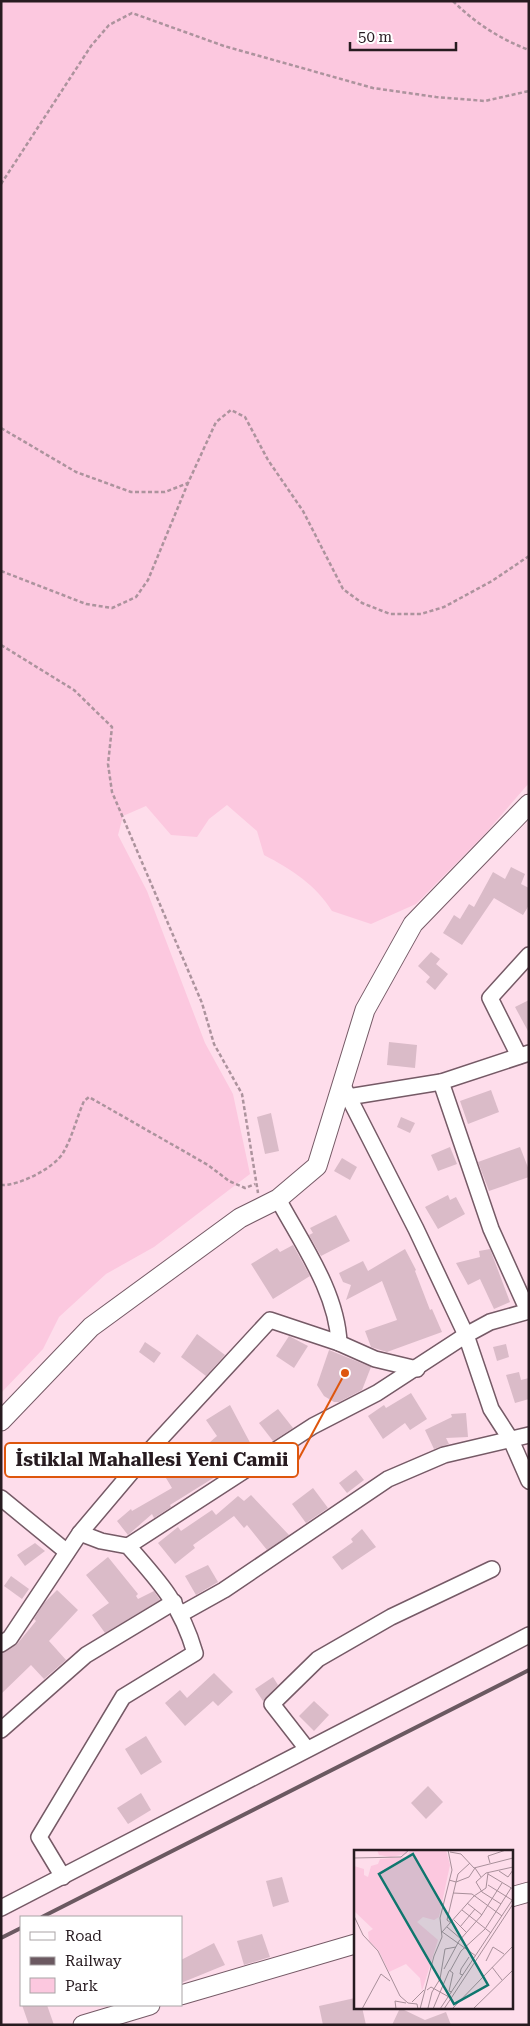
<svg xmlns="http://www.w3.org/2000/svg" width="530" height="2026" viewBox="0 0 530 2026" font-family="'Roboto Serif',serif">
	<rect width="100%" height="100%" fill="#feddeb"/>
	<path fill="#fcc8df" d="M1 1H529V783L484 835 416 904 371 924 332 911C316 885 291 869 264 855L257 831 227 805 209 819 197 837 171 835 146 806 123 816 118 835 147 891 205 1043 233 1094 250 1174 154 1247 106 1274 59 1317 43 1349 1 1393Z"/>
	<g fill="#dabbc8">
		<path d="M511 867 525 874 521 884 529 888V905L523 915 494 898 462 945 443 933 454 915 460 919 469 904 474 907 493 872 505 879Z"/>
		<path d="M431 952 440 959 436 964 448 974 435 990 426 982 430 977 418 966Z"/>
		<path d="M529 1000V1033L515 1007Z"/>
		<path d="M389 1042 417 1045 415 1068 387 1065Z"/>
		<path d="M491 1090 499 1112 468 1124 460 1101Z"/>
		<path d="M271 1113 279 1151 265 1154 257 1117Z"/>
		<path d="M401 1117 415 1123 410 1133 397 1127Z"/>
		<path d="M450 1147 457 1164 438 1171 431 1155Z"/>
		<path d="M520 1147 529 1170V1177L489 1191 478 1162Z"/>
		<path d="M342 1158 357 1167 350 1180 334 1171Z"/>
		<path d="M448 1195 450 1200 456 1197 465 1214 438 1229 425 1207Z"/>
		<path d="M336 1215 350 1241 321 1256 309 1235 313 1233 310 1228Z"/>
		<path d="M293 1245 310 1276 273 1299 251 1264 277 1248 280 1252Z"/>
		<path d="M405 1249 416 1270 415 1271 430 1310 432 1309 442 1332 387 1352 371 1347 365 1331 397 1320 382 1281 346 1300 351 1285 343 1282 339 1273 363 1261 368 1271Z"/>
		<path d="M490 1249 510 1302 494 1309 480 1279 468 1285 456 1263 480 1257 479 1251Z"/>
		<path d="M197 1334 225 1355 206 1376 181 1357Z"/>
		<path d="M289 1336 308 1346 294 1368 276 1356Z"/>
		<path d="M145 1342 161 1353 154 1363 139 1352Z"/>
		<path d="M506 1344 509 1357 497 1361 493 1347Z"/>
		<path d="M329 1350 371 1367 362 1390 339 1402H334L324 1396 317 1385Z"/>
		<path d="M519 1372 521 1380 529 1378V1399L515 1403 506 1375Z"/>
		<path d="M411 1393 427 1419 410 1430 405 1423 383 1439 368 1416 384 1405 386 1408Z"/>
		<path d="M230 1405 255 1452 170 1505 171 1507 154 1518 152 1514 128 1535 117 1521 131 1509 132 1511 172 1488 163 1473 179 1464 181 1467 217 1436 206 1420Z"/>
		<path d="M278 1409 293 1428 273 1441 259 1423Z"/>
		<path d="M466 1413 468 1437 446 1438 449 1444 434 1449 425 1430 452 1417 451 1414Z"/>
		<path d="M356 1470 364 1480 347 1493 339 1483Z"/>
		<path d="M313 1488 328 1508 306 1523 292 1504Z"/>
		<path d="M251 1495 289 1535 267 1550 247 1525 244 1528 234 1516 193 1545 195 1548 175 1564 158 1543 178 1527 181 1531 212 1510 216 1515 238 1496 244 1501Z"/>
		<path d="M362 1529 376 1547 342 1570 332 1557 353 1542 351 1539Z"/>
		<path d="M35 1543 45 1551 25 1566 17 1555Z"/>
		<path d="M108 1557 138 1594 136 1596 138 1599 154 1591 160 1600 105 1633 92 1615 109 1603 86 1575Z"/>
		<path d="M208 1565 218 1582 196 1595 185 1576Z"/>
		<path d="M11 1576 29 1589 22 1599 4 1586Z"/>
		<path d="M57 1590 78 1610 49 1641 66 1660 44 1679 31 1665 1 1694V1653L18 1643 36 1621 34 1619 44 1603Z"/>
		<path d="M214 1673 233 1692 218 1706 213 1701 185 1726 165 1703 180 1690 187 1698Z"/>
		<path d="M273 1677 278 1685 263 1701 255 1689Z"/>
		<path d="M314 1701 329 1715 314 1731 299 1716Z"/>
		<path d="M146 1736 162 1762 141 1775 125 1749Z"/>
		<path d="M428 1786 443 1802 426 1819 411 1803Z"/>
		<path d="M141 1793 151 1810 128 1824 117 1808Z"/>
		<path d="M282 1877 289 1902 273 1907 266 1881Z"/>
		<path d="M262 1934 270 1957 244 1965 237 1941Z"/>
		<path d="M214 1943 225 1965 181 1983V1960Z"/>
		<path d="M355 1998V2007H362L366 2025H323L319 2006Z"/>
		<path d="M22 2005H47L54 2025H29Z"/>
		<path d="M400 2008 425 2020 446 2012 451 2025H392Z"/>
	</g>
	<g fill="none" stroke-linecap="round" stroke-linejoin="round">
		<defs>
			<g id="minor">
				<path d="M519 1056 490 998 529 955"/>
				<path d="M441 1082 491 1229 528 1311"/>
				<path d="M342 1084 416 1229 466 1335 491 1409 511 1440 529 1481"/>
				<path d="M348 1097 441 1082 529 1053"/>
				<path d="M278 1199C302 1244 337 1292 339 1343"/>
				<path d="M1 1498 67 1552"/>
				<path d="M128 1546 313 1426 377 1393 466 1335 490 1322 529 1311"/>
				<path d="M181 1614 224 1590 388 1479 444 1455 529 1435"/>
				<path d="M1 1644 10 1638 80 1533 151 1449 270 1320 339 1343 375 1359 417 1369"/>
				<path d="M1 1730 86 1655 174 1602"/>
				<path d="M307 1749 272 1704 318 1659 391 1617 492 1569"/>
				<path d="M63 1877 39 1837 123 1697 195 1653C181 1605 160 1582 128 1546L101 1541 80 1533"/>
				<path d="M1 1908 529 1635"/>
			</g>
			<g id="tertiary">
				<path d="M1 1421 91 1327 240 1218 278 1199 317 1166 365 1010 413 924 529 804"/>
				<path d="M511 1897 529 1892"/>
				<path d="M181 1995 355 1944"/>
				<path d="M83 2025 150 2005"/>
			</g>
		</defs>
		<use href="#minor" stroke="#755a66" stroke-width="18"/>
		<use href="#tertiary" stroke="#755a66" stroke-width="21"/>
		<g stroke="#ac939d" stroke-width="2.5" stroke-dasharray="4 2.5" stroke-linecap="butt">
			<path d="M453 1C475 23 500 39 529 50"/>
			<path d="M1 184 91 46 109 25 132 13 224 46 373 88 436 97 485 101 529 91"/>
			<path d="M1 428 76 472 131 492H165L188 483 216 422 231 410 245 417 268 460 303 511 343 589 362 603 390 614H421L444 607 492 581 529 556"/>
			<path d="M1 571 86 604 112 608 136 597 148 580 188 483"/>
			<path d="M1 645 74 690 112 727 108 764 112 792 202 1003 214 1044 242 1094 258 1193"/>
			<path d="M1 1185C19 1186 54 1168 63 1153 72 1138 77 1117 84 1101L89 1097 208 1165 229 1181 245 1188 255 1184"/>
		</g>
		<use href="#minor" stroke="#fff" stroke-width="15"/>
		<use href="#tertiary" stroke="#fff" stroke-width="19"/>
		<g stroke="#6b5961" stroke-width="4">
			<path d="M42 1917 529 1670"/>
			<path d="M1 1938 21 1928"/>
		</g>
	</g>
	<g transform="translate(354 1850)">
		<rect width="159" height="159" fill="#feddeb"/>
		<path d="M23 0H54L53 4 37 7 25 5ZM57 0H92L96 15 85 67 80 70 69 67 63 72 84 90 68 141 66 128 52 114 35 122 25 101 15 91 14 82 19 79 0 61V16L10 19V25L14 27 17 16 24 14 26 9 52 7Z" fill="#fcc8df"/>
		<path fill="none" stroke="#a88f9a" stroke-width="1" d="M96 2 107 4 120 18 159 8M0 8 47 7 55 0M116 13 104 24 102 32 115 27 121 18 127 27M136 13 134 6 152 0M145 21 154 27 159 20M134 24 159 39M95 30 102 32 93 70 97 73M134 35 158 50M99 43 118 44 148 66M113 53 128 65M147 54 128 42 122 32 132 23 159 17M108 60 137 83M0 66 9 85 24 101 46 146 54 153 63 154 64 159M100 70 113 83M93 77 107 89M106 77 121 59M87 81 122 106M88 82 120 46 132 38 134 23M132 111 139 97 150 104M138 117 148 130M90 119 105 91 127 66 148 33M95 120 99 123 95 141 98 142M96 121 107 101 131 79 157 38M109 125 106 124 107 119 115 107M73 140 77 137 95 147M58 152 70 140M74 158 78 142 86 129 91 99 102 97M8 159 27 124 36 131M42 159 41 151 52 153M66 159 80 106 88 87 86 68 98 20 94 0M79 159 95 121M86 159 159 49M90 159 159 54M98 159 159 96M119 159 159 120"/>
		<path fill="#0f766e" fill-opacity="0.15" stroke="#0f766e" stroke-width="2.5" d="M59 4 134 135 100 154 25 24Z"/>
		<rect width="159" height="159" fill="none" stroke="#271b20" stroke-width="2.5"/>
	</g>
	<path fill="none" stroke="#de560d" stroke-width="2" d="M345 1373L298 1460"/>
	<circle fill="#de560d" stroke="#fff" stroke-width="2" cx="345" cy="1373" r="5"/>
	<rect fill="#fff" stroke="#de560d" stroke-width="2" x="5" y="1443" width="293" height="34" rx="5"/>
	<g font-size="19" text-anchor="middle" font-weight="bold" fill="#271b20">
		<text x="152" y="1466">İstiklal Mahallesi Yeni Camii</text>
	</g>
	<rect width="530" height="2026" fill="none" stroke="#271b20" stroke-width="5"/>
	<rect x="20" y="1916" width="162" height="90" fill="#ffffff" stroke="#a9a4a6"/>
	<rect x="30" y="1932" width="25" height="8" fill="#ffffff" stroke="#a9a4a6"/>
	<text x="65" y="1941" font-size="15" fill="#271b20">Road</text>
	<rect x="30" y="1957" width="25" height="8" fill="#6b5961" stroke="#a9a4a6"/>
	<text x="65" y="1966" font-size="15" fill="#271b20">Railway</text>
	<rect x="30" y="1978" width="25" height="15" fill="#fcc8df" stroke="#a9a4a6"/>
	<text x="65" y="1991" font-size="15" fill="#271b20">Park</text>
	<path d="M350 42v8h106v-8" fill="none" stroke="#271b20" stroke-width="2.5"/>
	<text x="358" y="42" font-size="15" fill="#271b20" stroke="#ffffff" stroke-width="4" paint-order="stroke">50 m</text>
</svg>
